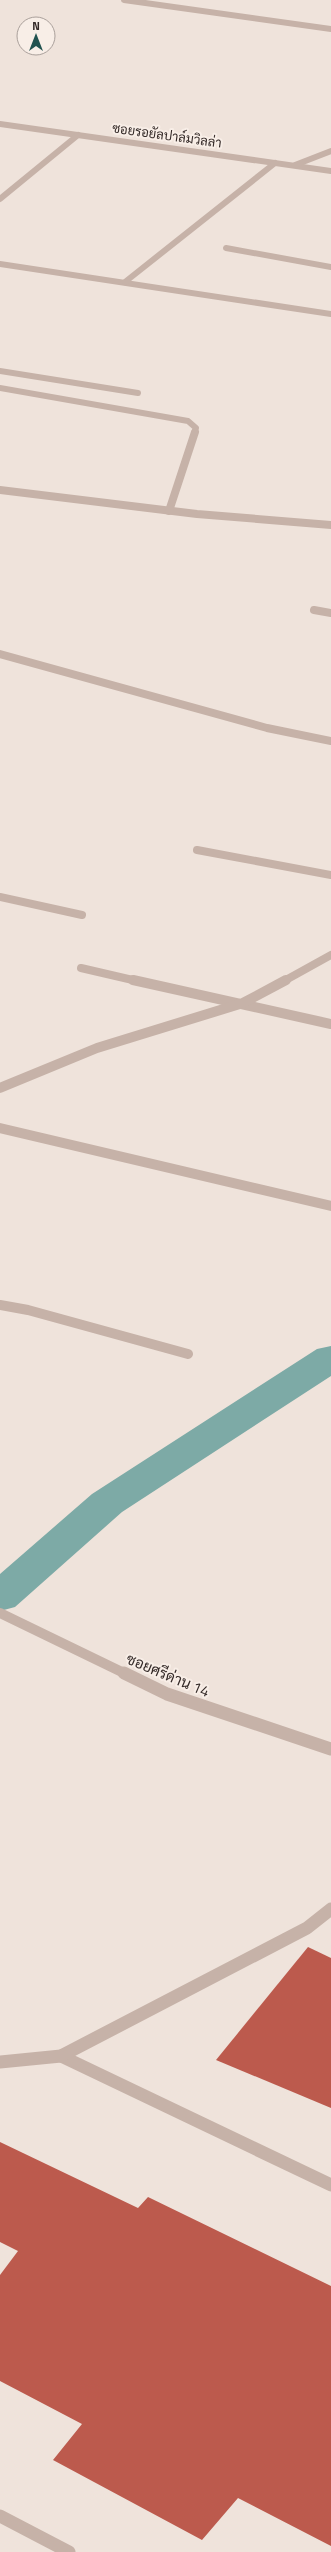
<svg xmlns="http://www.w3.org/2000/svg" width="331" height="2552" viewBox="0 0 331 2552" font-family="'Titillium Web',Sarabun,sans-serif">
	<rect width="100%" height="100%" fill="#efe3db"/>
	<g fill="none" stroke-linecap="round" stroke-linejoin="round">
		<path fill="#7daaa6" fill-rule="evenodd" d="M331 1346V1376L122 1512 15 1607 0 1611V1574L92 1494 317 1349Z"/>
	</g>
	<g fill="#bc5a4d">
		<path d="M308 1947 331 1958V2108L216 2060Z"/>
		<path d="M0 2142 138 2208 148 2197 331 2286V2546L238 2498 202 2540 53 2460 82 2424 0 2381V2275L18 2251 0 2242Z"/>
	</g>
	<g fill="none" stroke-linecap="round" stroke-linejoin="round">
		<g stroke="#c6b2a8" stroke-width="6">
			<path d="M124 0 331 29"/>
			<path d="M0 124 331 171"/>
			<path d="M295 165 331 151"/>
			<path d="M0 199 78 135"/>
			<path d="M226 248 331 267"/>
			<path d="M0 264 331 314"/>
			<path d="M125 282 275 163"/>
			<path d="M0 371 138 393"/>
			<path d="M0 388 188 421 196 428 194 433"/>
		</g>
		<g stroke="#c6b2a8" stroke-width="8">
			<path d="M0 490 197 514 331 525"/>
			<path d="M169 511 195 432"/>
			<path d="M314 610 331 613"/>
			<path d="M0 654 267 728 331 741"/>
			<path d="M197 850 331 875"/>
			<path d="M0 897 82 915"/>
			<path d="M81 968 137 981"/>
			<path d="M284 981 331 955"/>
		</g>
		<g stroke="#c6b2a8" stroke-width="10">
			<path d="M133 980 331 1024"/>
			<path d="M0 1088 97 1048 243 1003 286 980"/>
			<path d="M0 1128 331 1206"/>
			<path d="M0 1305 28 1310 188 1354"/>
			<path d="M0 1613 126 1674"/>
		</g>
		<g stroke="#c6b2a8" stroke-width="13">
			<path d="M124 1673 167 1694 331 1749"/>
			<path d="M61 2056 331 2185"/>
			<path d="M0 2062 61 2056 307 1928 331 1909"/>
			<path d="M0 2516 69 2552"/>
		</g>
	</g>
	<g text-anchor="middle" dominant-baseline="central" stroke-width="4" stroke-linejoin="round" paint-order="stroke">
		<g font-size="13" fill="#342a28" stroke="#f8eee7">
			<text transform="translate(167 135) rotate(8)">ซอยรอยัลปาล์มวิลล่า</text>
		</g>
		<g font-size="15" fill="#342a28" stroke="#f8eee7">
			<text transform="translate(168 1675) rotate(23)">ซอยศรีด่าน 14</text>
		</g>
	</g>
	<g transform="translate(36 36)"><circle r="19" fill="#f8eee7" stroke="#aaa09b"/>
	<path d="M0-3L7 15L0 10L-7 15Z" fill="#21524f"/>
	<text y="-6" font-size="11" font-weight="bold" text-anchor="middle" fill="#342a28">N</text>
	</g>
</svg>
